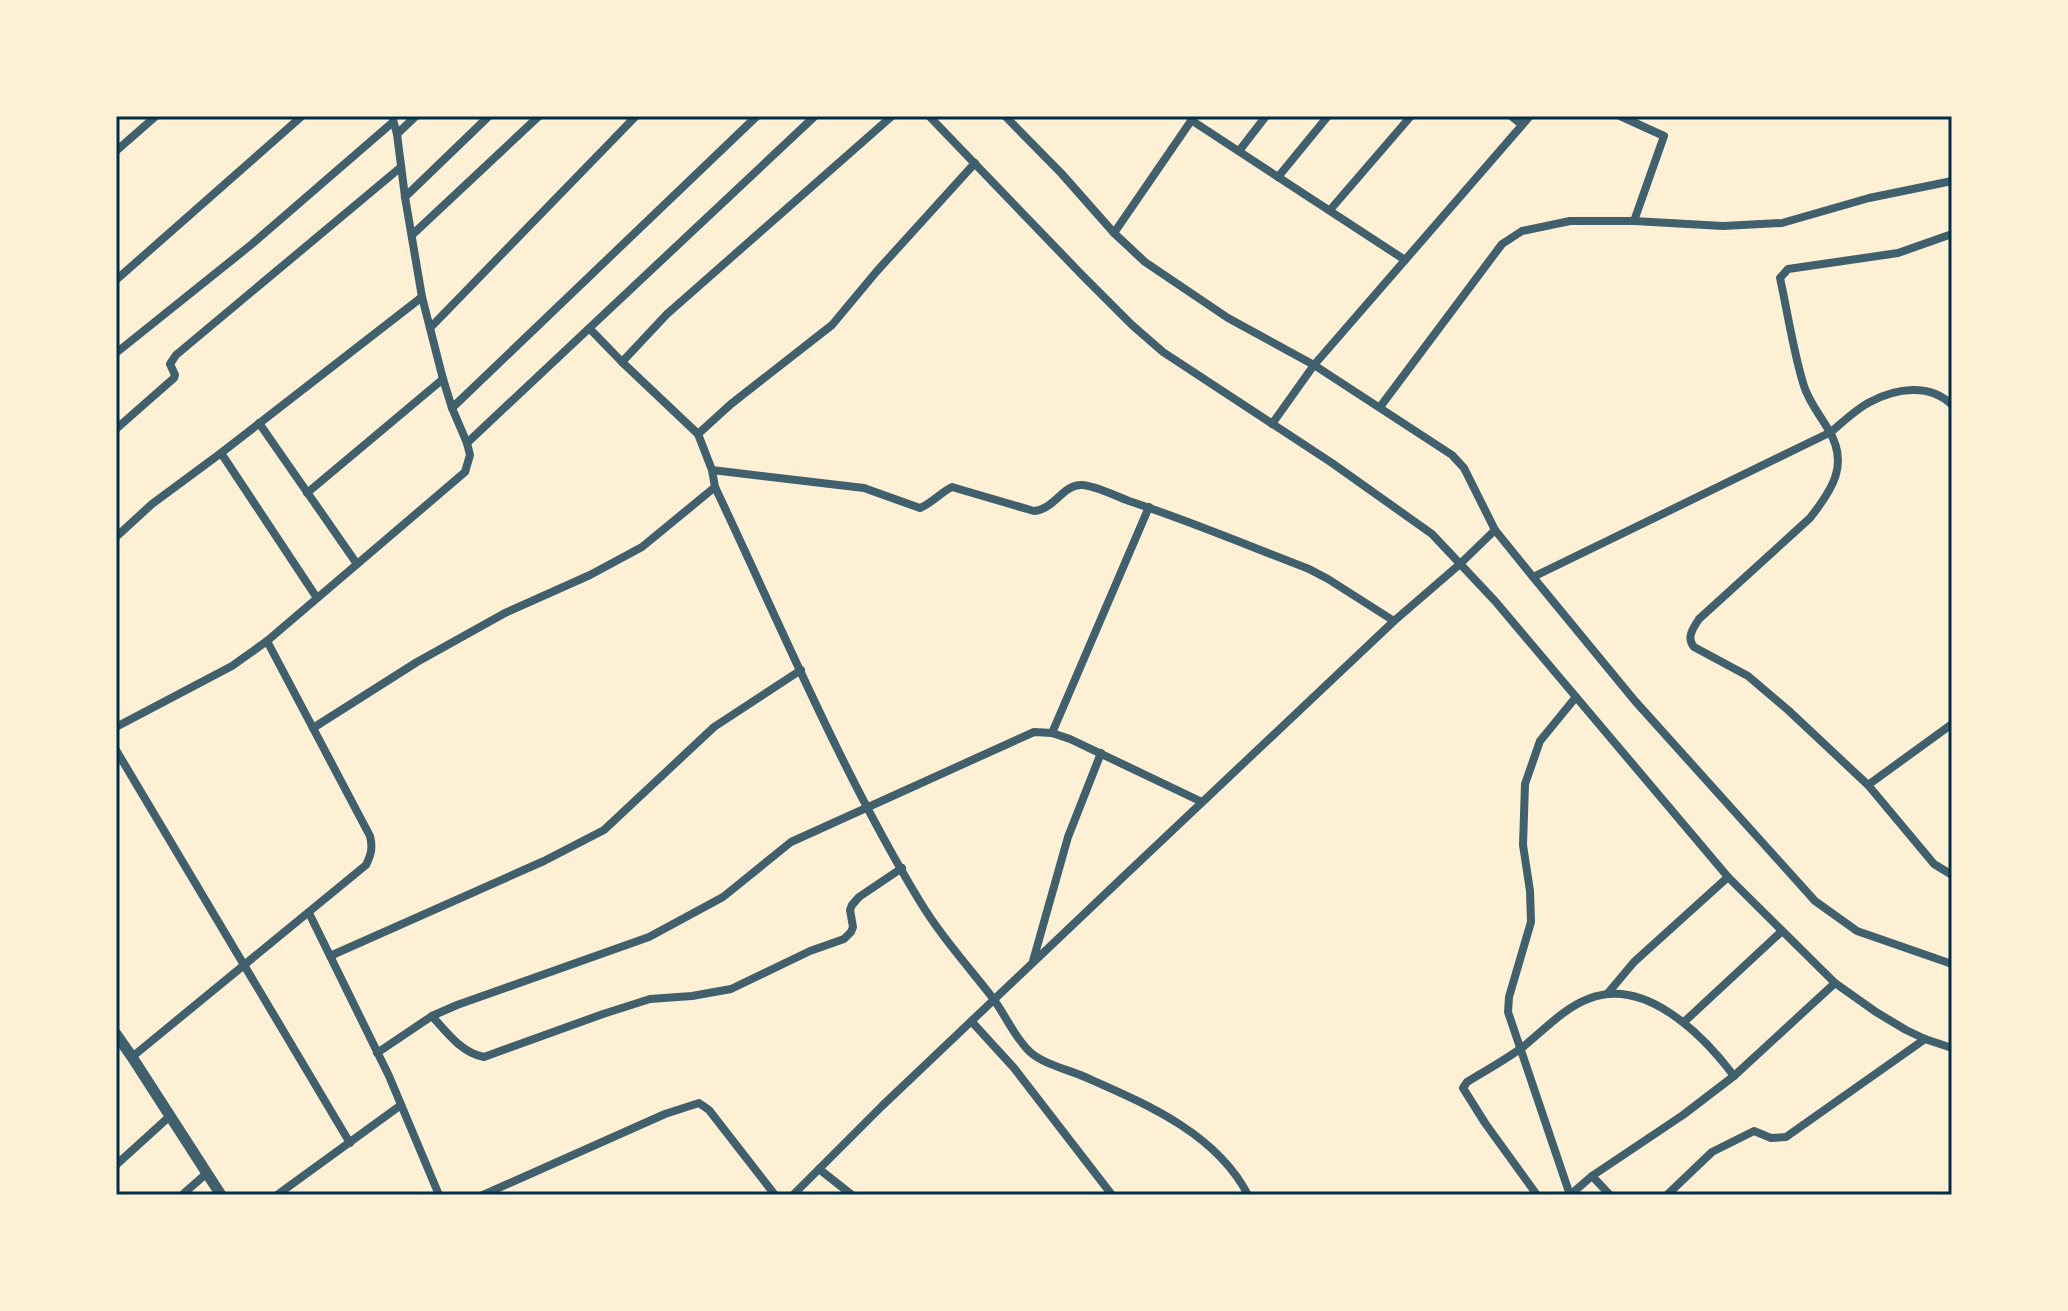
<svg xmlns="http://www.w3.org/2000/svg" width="2068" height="1311" viewBox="0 0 2068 1311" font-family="'PT Sans',sans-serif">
	<rect width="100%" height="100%" fill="#fdf0d5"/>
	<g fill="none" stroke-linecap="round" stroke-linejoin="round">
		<g stroke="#3f606c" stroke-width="8">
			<path d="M929 116 1082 275 1132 325 1163 352 1332 463 1432 534 1495 601 1728 877 1835 983 1876 1012 1906 1030 1925 1039 1952 1048"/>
			<path d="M1005 116 1061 173 1114 233 1145 262 1228 318 1314 365 1452 455 1464 468 1495 530 1533 577 1635 701 1815 901 1857 931 1952 964"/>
			<path d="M1511 116 1522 125"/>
			<path d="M1620 116 1664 136 1634 221"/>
			<path d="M1952 116V117"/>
			<path d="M1191 120 1405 260"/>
			<path d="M397 134 416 116"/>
			<path d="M116 151 156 116"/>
			<path d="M1239 151 1266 116"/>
			<path d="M1278 177 1328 116"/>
			<path d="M405 197 489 116"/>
			<path d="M1330 210 1411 116"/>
			<path d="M1114 233 1193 118"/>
			<path d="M1952 234 1898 253 1788 269 1780 278C1788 314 1793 351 1804 386 1809 402 1820 415 1828 429 1850 464 1832 490 1810 518L1699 619C1693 628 1686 638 1694 647L1748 676 1788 710 1868 785 1934 864 1952 875"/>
			<path d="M412 235 539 116"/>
			<path d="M116 280 302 116"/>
			<path d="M430 328 636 116"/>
			<path d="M590 329 622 362 698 434 712 470 715 487C780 624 841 771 919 900 940 935 967 965 992 997 1005 1014 1014 1037 1030 1052 1045 1065 1067 1069 1085 1077 1146 1104 1216 1133 1248 1195"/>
			<path d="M116 353 252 244 393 122"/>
			<path d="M622 362 667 314 892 116"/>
			<path d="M1380 407 1502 244 1522 231 1570 221H1634L1723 226 1782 223 1869 198 1952 181"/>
			<path d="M452 408 757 116"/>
			<path d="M259 423 357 564"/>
			<path d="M1272 424 1314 365 1530 116"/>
			<path d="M116 429 174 378 175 375 170 364 176 355 401 167"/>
			<path d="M698 434 731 404 832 325 877 271 975 163"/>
			<path d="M467 443 815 116"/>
			<path d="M221 453 317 598"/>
			<path d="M712 470 864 488 920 508C932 503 940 493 952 487L1034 511C1055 509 1063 484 1082 485 1097 486 1115 496 1129 501 1190 521 1249 546 1309 569L1328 579 1394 621"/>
			<path d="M307 493 443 379"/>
			<path d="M116 537 152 504 221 453 422 297"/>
			<path d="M1533 577 1831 432C1843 422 1856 409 1870 402 1896 388 1930 383 1952 405"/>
			<path d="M116 727 232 666 267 641 465 472 470 455 467 443 452 408 443 379 422 297 405 197 397 134 392 116"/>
			<path d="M313 728 417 662 505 613 590 575 642 547 715 487"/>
			<path d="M1052 733 1149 507"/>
			<path d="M116 750 350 1143"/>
			<path d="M1868 785 1952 724"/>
			<path d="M309 913 389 1076 439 1195"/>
			<path d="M330 956 544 861 604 830 714 727 801 670"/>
			<path d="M1033 961 1068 837 1101 753"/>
			<path d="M1608 993 1634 962 1728 877"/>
			<path d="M432 1016C447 1033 462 1053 484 1057L603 1014 650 999 692 996 731 989 810 951 844 939 851 932 853 927 850 910 852 905 859 897 902 868"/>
			<path d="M972 1022 1014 1068 1112 1195"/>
			<path d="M1684 1022 1782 931"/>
			<path d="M377 1053 432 1016 457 1005 649 937 723 897 791 842 1034 732 1052 733 1070 739 1202 802"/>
			<path d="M132 1057 366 865C371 855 373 848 370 836L267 641"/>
			<path d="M116 1165 170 1116"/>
			<path d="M819 1169 852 1195"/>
			<path d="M1592 1176 1610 1195"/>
			<path d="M182 1195 207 1173"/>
			<path d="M277 1195 401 1105"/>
			<path d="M483 1195 665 1114 699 1103 709 1110 775 1195"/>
			<path d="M793 1195 882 1106 1122 878 1394 621 1460 564 1495 530"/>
			<path d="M1537 1195 1485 1123 1463 1088 1467 1082C1486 1070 1506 1060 1524 1046 1544 1030 1564 1008 1588 999 1645 976 1703 1035 1734 1076"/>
			<path d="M1570 1195 1508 1012 1509 997 1531 922 1530 891 1523 845 1525 784 1540 741 1576 697"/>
			<path d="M1570 1195 1592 1176 1683 1115 1734 1076 1835 983"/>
			<path d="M1667 1195 1712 1152 1754 1131 1771 1138 1786 1137 1925 1039"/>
		</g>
		<path stroke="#3f606c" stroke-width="11" d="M116 1034 132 1057 221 1195"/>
	</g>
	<rect width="2068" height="1311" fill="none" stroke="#fdf0d5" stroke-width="236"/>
	<rect x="118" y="118" width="1832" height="1075" fill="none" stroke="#003049" stroke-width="3"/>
</svg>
